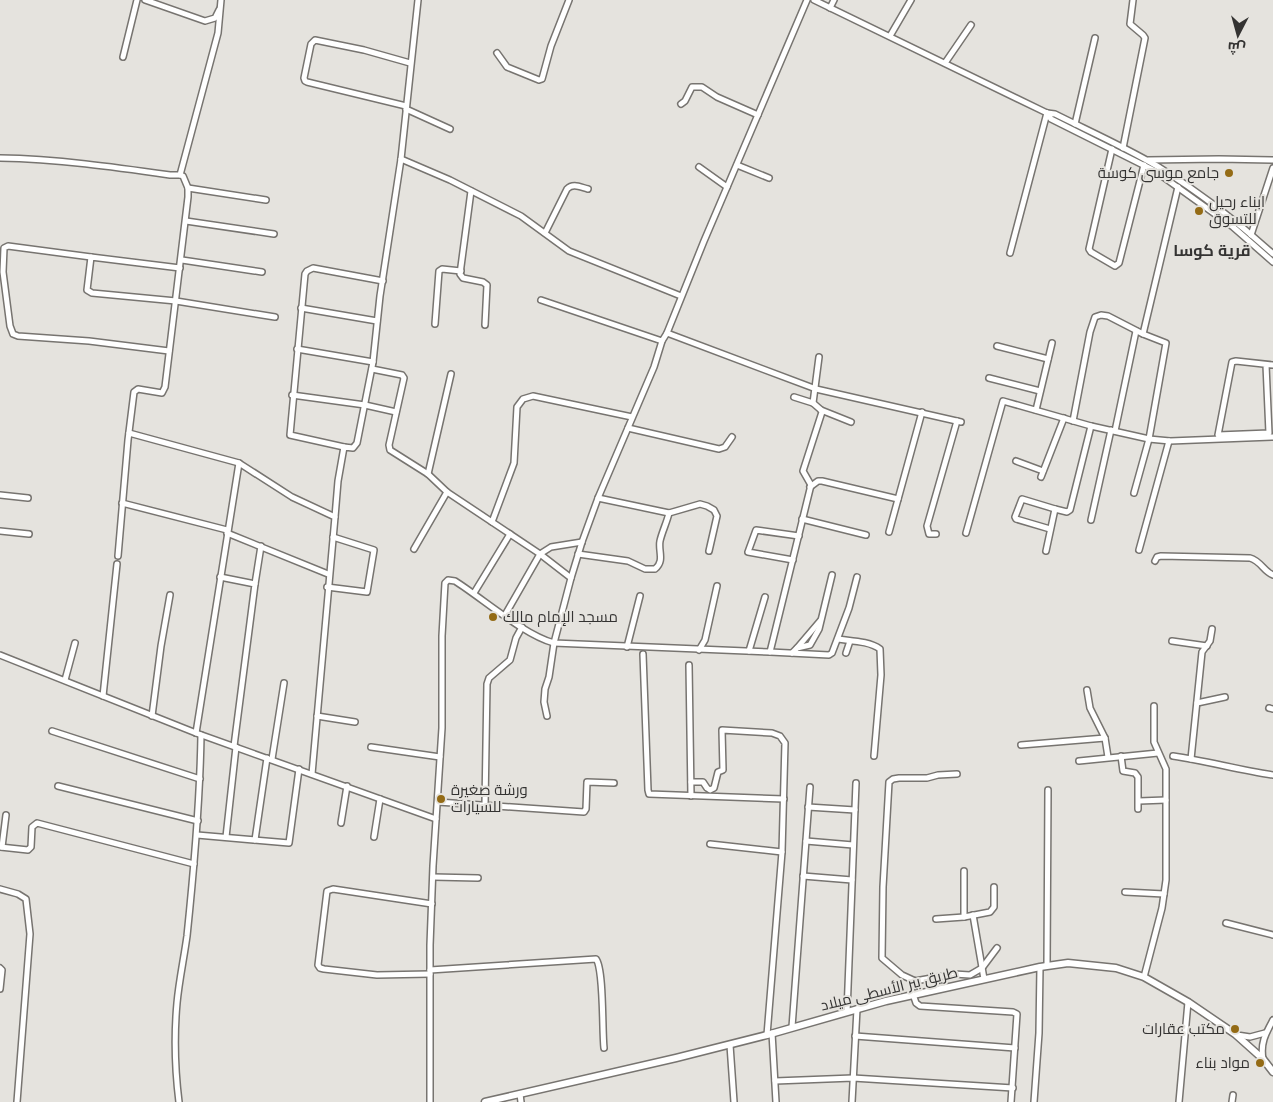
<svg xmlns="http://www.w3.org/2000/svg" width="1273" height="1102" viewBox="0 0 1273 1102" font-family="'Nunito Sans',Cairo,sans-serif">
	<rect width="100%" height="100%" fill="#e5e3de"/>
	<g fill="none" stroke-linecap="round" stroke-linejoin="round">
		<defs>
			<g id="minor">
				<path d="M145 0 205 21 215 18 219 10"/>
				<path d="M814 0 1047 113 1055 114C1089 131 1125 147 1157 166 1196 190 1239 223 1273 254"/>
				<path d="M830 8 834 0"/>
				<path d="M890 36 911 0"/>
				<path d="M497 53 507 67 539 80 542 79 551 46 569 0"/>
				<path d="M123 57 137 0"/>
				<path d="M945 63 971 25"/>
				<path d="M681 104 685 101 692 87H702L717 97 758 115"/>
				<path d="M406 106 307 82 305 81 304 78 311 44 315 40 364 50 410 63"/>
				<path d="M406 109 450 129"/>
				<path d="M1047 113 1051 119 1155 171 1233 227 1273 262"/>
				<path d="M1075 124 1095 38"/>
				<path d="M1123 148 1145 38 1143 35 1130 24 1133 0"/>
				<path d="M1112 149 1089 249 1091 252 1115 266 1119 263 1144 165"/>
				<path d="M0 158C57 159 114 167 170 175H180L218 33 221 0"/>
				<path d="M401 159 450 180 521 216 569 251 681 296"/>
				<path d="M1148 160 1219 159 1273 160"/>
				<path d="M737 165 769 178"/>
				<path d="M699 167 727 187"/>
				<path d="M188 188 266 200"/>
				<path d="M471 191 460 274 463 278 483 282 487 285 485 325"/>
				<path d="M186 221 274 234"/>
				<path d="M545 233 567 189C573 183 580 187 588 189"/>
				<path d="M1251 235 1273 168"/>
				<path d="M1010 253 1047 113"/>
				<path d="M91 257 8 246 4 248 3 272 10 326 13 334 18 336 89 341 169 351"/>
				<path d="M182 260 262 272"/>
				<path d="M180 268 91 257 87 290 92 293 176 301 275 317"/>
				<path d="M541 300 662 341"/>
				<path d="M301 308 377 321"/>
				<path d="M435 324 439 271 442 269 461 271"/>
				<path d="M667 333 816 389 961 422"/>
				<path d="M1143 334 1178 187"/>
				<path d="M997 346 1048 359"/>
				<path d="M297 349 373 362"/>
				<path d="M1266 365 1269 433 1218 435 1232 362 1236 361 1273 365"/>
				<path d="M372 369 402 375 404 378 389 445 390 450 428 474 447 492 540 554 571 578 554 643 549 677 545 689 544 702 547 716"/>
				<path d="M989 378 1040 391"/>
				<path d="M292 395 365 405 396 412"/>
				<path d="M794 397 813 403"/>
				<path d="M821 410 851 422"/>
				<path d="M1036 410 1052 343"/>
				<path d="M1073 421 1090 332 1095 317 1101 315 1108 316 1143 334 1166 343 1149 439 1134 493"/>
				<path d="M628 428 719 449 725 447 732 437"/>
				<path d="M1115 431 1136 331"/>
				<path d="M129 433 239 463 292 497 335 517 312 774"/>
				<path d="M344 447 290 435 305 274 307 271 313 268 383 281"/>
				<path d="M1016 461 1043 471"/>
				<path d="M428 474 451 374"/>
				<path d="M1041 477 1064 418"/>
				<path d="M810 487 818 481H822L898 499"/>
				<path d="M0 495 28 498"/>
				<path d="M598 498 669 513 700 504 707 506 714 510 717 516 709 551"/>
				<path d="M122 503 227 530"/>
				<path d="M335 517 338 481 344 447 353 448 357 443 373 362 380 296 401 159 418 0"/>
				<path d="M802 519 866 535"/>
				<path d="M1091 520 1111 430"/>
				<path d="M492 522 514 463 517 407 523 399 533 396 632 417"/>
				<path d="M1050 529 1016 519 1015 517 1022 499 1055 509"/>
				<path d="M0 531 29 534"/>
				<path d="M889 532 922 412"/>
				<path d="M227 533 328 574"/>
				<path d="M966 533 1003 401 1091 426 1149 439 1170 441 1273 437"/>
				<path d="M936 534H929L927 526 957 421"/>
				<path d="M414 549 447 492"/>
				<path d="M1139 550 1169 441"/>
				<path d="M1046 551 1055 509 1067 512 1070 510 1091 426"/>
				<path d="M578 554 628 561 645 569H655C665 561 658 551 660 541 662 532 667 522 669 513"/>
				<path d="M118 556 128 440 134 392 138 389 162 393 165 387 188 197V188L183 176 180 175"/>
				<path d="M793 560 748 552 756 530 799 536"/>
				<path d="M1155 561 1157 557 1161 556 1250 558C1261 561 1263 571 1273 575"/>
				<path d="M220 577 255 584 234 746"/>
				<path d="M571 578 582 542 598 498 654 367 662 341 667 333 704 241 807 0"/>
				<path d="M255 584 261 546"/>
				<path d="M327 587 367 592 374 550 333 537"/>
				<path d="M474 593 510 534"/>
				<path d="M505 615 540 554 551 547 582 542"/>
				<path d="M838 639C851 641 869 641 880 649L881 675 874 756"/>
				<path d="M1172 641 1207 646"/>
				<path d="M627 647 640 596"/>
				<path d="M797 648 820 621"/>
				<path d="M699 650 705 640 717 586"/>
				<path d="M749 651 765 597"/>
				<path d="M770 652 829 655 832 653 849 608 857 577"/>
				<path d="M792 653 797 648 810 645 819 629 832 575"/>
				<path d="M846 653 850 641"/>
				<path d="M643 654 648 790 649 794 784 799"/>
				<path d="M0 655 196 733 436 819"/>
				<path d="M689 665 691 796"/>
				<path d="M65 680 75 643"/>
				<path d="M1087 690 1090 708 1105 738 1108 757"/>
				<path d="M103 696 117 564"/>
				<path d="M1197 703 1225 697"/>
				<path d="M1269 708 1273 709"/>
				<path d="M152 716 161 646 170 595"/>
				<path d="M317 716 355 722"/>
				<path d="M52 731 200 779"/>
				<path d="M196 733 239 463"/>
				<path d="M1021 745 1105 738"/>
				<path d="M371 747 440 757"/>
				<path d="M1121 756 1123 771 1135 773 1138 777V809"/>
				<path d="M1173 756C1207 761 1239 770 1273 775"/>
				<path d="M272 759 284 683"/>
				<path d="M1191 759 1202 652 1210 641 1212 629"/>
				<path d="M1079 761 1158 753"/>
				<path d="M957 774 938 775 927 778H899L893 779 889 782 883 887 882 958 902 975 915 981 954 974 970 975 982 968 997 948"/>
				<path d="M691 782H703L707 788 710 790 714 788 718 772 723 770 722 730 772 733 780 736 785 743 782 852 767 1035"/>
				<path d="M58 786 198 821"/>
				<path d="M1139 801 1166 800"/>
				<path d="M438 802 584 812 586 809 587 782 614 783"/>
				<path d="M485 805 487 684 489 678 510 660 516 638 522 627"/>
				<path d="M808 807 855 810"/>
				<path d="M341 823 347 786"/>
				<path d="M197 835 289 843 299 769"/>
				<path d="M226 837 236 747"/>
				<path d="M374 837 380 799"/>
				<path d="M255 840 267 758"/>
				<path d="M806 841 853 845"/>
				<path d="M710 844 782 852"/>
				<path d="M0 847 28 850 31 847 32 827 37 823 194 864"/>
				<path d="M2 847 6 815"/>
				<path d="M803 876 852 880"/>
				<path d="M433 877 478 878"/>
				<path d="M0 889 18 894 26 899 30 934 17 1102"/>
				<path d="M1125 892 1164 894"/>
				<path d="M973 915 984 979"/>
				<path d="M964 917V871"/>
				<path d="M936 919 964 917 990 912 994 907V887"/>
				<path d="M1226 923 1273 935"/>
				<path d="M1047 965 1048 790"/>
				<path d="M0 968 2 970 0 989"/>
				<path d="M430 970 596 959C604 969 602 1031 604 1048"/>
				<path d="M430 974 377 975 324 969 320 968 318 965 327 891 333 889 432 904"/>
				<path d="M1144 977 1162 908 1166 880V769L1154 742V706"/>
				<path d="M913 994 916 1003 920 1006 1013 1012 1017 1014 1011 1102"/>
				<path d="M847 1012 856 783"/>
				<path d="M792 1027 810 787"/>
				<path d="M772 1033 776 1102"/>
				<path d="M1237 1035 1250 1037 1265 1033"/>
				<path d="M855 1036 1015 1048"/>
				<path d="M730 1045 734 1102"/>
				<path d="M1263 1059C1260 1043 1266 1033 1273 1020"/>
				<path d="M775 1081 853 1078 1013 1088"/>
				<path d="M520 1094 521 1102"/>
				<path d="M179 1102C175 1070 174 1036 177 1003 179 981 184 958 187 936 194 869 200 802 201 735"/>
				<path d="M430 1102V945L433 866 442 728V636L445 583 448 580 455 581C482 598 524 635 554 643L770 652 811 485 803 471 822 412 821 410 813 403 819 357"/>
				<path d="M852 1102 857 1009"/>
				<path d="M1034 1102 1039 1033 1040 967"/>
				<path d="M1179 1102 1188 1002"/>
				<path d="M1232 1102 1233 1095"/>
			</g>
			<path id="major" d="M485 1102 676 1058 767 1035 886 1001 1040 967 1068 963 1116 968 1144 977 1188 1002 1235 1034 1263 1059 1273 1072"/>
		</defs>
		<use href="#minor" stroke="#777470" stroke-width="8"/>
		<use href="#major" stroke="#777470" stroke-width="9"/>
		<use href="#minor" stroke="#fff" stroke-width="5"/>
		<use href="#major" stroke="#fff" stroke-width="6"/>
	</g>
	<g fill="#946b15" stroke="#e5e3de" stroke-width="2">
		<circle cx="1229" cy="173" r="5"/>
		<circle cx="1199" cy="211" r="5"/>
		<circle cx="493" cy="617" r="5"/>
		<circle cx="441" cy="799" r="5"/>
		<circle cx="1235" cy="1029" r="5"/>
		<circle cx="1260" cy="1063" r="5"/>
	</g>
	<g text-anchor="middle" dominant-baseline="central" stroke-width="4" stroke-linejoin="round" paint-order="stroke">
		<g font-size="15" fill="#343332" stroke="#e5e3de" text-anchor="end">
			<text x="1219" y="173">جامع موسى كوسة</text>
			<text x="1209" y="202" text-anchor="start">ابناء رحيل<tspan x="1209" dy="17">للتسوق</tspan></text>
			<text x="503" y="617" text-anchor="start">مسجد الإمام مالك</text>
			<text x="451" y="790" text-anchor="start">ورشة صغيرة<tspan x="451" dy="17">للسيارات</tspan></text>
			<text x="1225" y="1029">مكتب عقارات</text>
			<text x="1250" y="1063">مواد بناء</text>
		</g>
		<g font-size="15" fill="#343332" stroke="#e5e3de">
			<text transform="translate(889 989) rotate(-14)">طريق بير الأسطى ميلاد</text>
		</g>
		<g font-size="16" font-weight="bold" fill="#343332" stroke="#e5e3de">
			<text x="1212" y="251">قرية كوسا</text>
		</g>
	</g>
	<g transform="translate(1238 35) rotate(186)" stroke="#e5e3de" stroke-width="4" paint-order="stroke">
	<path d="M0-4L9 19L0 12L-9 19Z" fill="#343332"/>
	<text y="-8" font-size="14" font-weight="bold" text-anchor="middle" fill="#343332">ش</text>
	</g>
</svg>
